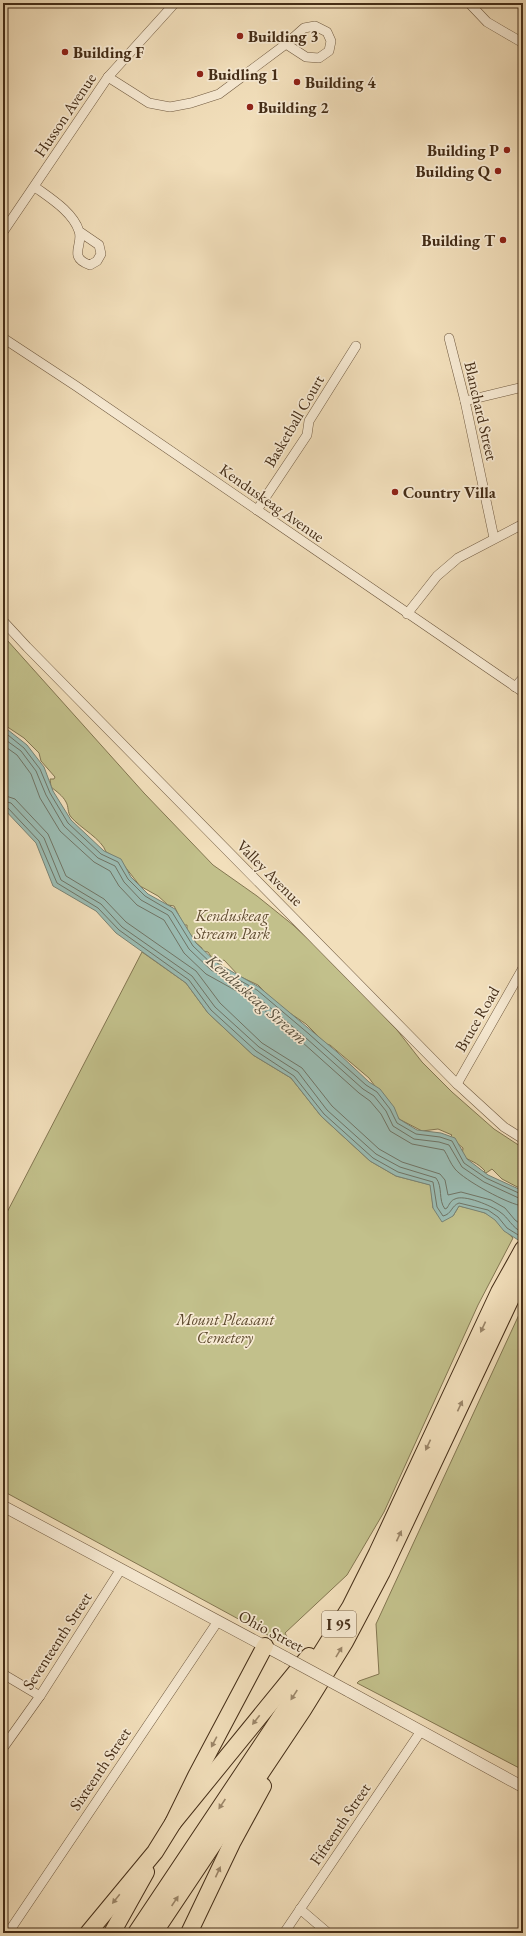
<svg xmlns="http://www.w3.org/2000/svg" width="526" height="1936" viewBox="0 0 526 1936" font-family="'EB Garamond',serif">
	<rect width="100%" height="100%" fill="#f2dfbb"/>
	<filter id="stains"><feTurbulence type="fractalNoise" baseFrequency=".005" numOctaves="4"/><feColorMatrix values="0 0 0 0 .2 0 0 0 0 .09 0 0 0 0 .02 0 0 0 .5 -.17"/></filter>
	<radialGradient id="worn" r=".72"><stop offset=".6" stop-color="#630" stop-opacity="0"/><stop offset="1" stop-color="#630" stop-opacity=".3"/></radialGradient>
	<g fill="#c2c08b" stroke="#837651">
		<path d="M7 640 144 793 213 865 257 896 293 925 336 965 397 1030 422 1062 452 1092 494 1129 523 1148V1190L502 1179 492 1169 486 1173 483 1172 485 1171C477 1162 470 1161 462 1156L463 1148 450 1137 452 1135 438 1129 422 1131 399 1119 369 1078 330 1045 326 1044 306 1024 278 1005 258 985 239 976 224 960 220 962 222 966 218 965 217 960 212 958 208 952 202 951V948L195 942 194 938 187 931V925H184L174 906 168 905 158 896 140 886 119 859 106 852C102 839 80 828 71 817 67 812 69 807 66 802 63 796 56 791 51 787L50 779H54L55 777 41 761 39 753 24 738 3 724V642Z"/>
		<path d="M142 952 186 983 208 1013 253 1055 291 1078 321 1116 370 1161 396 1176 431 1185 433 1208 453 1216 459 1206C471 1209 486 1211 495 1219 502 1226 506 1232 513 1238L478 1305 384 1512 347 1575 285 1633 289 1641 277 1640 3 1491V1220Z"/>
		<path d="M523 1306V1770L357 1683 359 1681 379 1674 376 1624Z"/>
	</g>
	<path fill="#9bbcb3" stroke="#788375" d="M3 726 27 745 44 767 53 791 71 820 104 851 121 859 131 877 148 894 175 909 196 943 217 963 259 987 337 1052 369 1082 380 1089 394 1107 399 1119 417 1130 441 1133 455 1138 467 1159 488 1175 523 1191V1243L504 1231 495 1220 485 1213 459 1206 453 1216 442 1222 433 1208 430 1185 396 1176 370 1161 321 1116 291 1078 253 1055 208 1013 186 983 116 933 96 911 53 886 36 843 3 808Z"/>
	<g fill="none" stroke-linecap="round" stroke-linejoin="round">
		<g stroke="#707465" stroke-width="1">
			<path d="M3 731 24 748 40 769 50 793 68 823 101 854 118 862 128 879 145 896 172 912 193 946 214 966 257 990 309 1034 366 1085 377 1092 390 1109 397 1123 416 1134 440 1137 452 1141 464 1163 486 1178 523 1195"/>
			<path d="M3 738 21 751 36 771 46 795 64 826 98 858 115 866 124 882 141 900 168 915 189 949 211 970 254 994 306 1038 363 1089 374 1096 386 1111 393 1126 414 1139 439 1142 449 1145 462 1167 484 1182 523 1200"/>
			<path d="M3 745 17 755 31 774 40 798 60 831 94 862 110 871 119 886 137 905 164 920 184 953 206 974 251 999 302 1042 359 1093 370 1101 381 1114 390 1131 412 1144 444 1150C448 1156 450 1163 455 1169 464 1180 509 1205 523 1206"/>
			<path d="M3 795 15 799 48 834 66 876 104 899 126 922 196 971 220 1003 262 1043 302 1068 332 1106 379 1149 402 1162 440 1174 445 1180 448 1195 461 1192 491 1200 505 1208 515 1220 523 1226"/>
			<path d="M3 801 11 803 44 838 61 880 101 904 122 927 192 976 215 1007 259 1047 298 1072 327 1110 376 1154 400 1167 436 1178C443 1187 438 1200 445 1209L447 1208C449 1205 451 1200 455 1199 464 1194 492 1206 500 1212 509 1218 511 1227 523 1233"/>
			<path d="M3 806 7 807 39 841 57 883 98 908 119 930 189 980 211 1010 256 1051 294 1076 324 1114 373 1158 398 1172 433 1182 437 1207 443 1216C452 1214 451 1206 459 1203L488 1210 498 1217 507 1228 523 1238"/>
		</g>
		<defs>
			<g id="minor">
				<path d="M469 3 487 22 523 43"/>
				<path d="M108 77 149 103 170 107 191 103 219 94 286 44 304 28 315 26 327 32 331 41 329 51 319 58 306 57 286 44"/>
				<path d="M35 187C50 198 73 212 79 231 84 245 67 257 90 265L97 261 101 254 99 245 80 232"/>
				<path d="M3 232 108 77 175 3"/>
				<path d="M3 338 76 386 523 692"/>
				<path d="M449 338 465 401 494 538"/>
				<path d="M465 401 523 387"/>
				<path d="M257 510 307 435 309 421 356 346"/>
				<path d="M407 614 437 576 458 558 523 524"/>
				<path d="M3 621 27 647 457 1084 504 1127 523 1139"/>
				<path d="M515 687 523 678"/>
				<path d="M457 1084 523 968"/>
				<path d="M3 1674 40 1696"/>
				<path d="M3 1748 40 1696 121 1569"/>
				<path d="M300 1909 328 1933"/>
				<path d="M8 1933 218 1621"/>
				<path d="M284 1933 421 1731"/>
			</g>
			<g id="tertiary">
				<path d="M3 1506 287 1658"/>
				<path d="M348 1691 523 1787"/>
			</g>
			<g id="motorway">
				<path d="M173 1823 309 1656"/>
				<path d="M88 1933 155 1852 173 1823 196 1776 265 1646"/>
				<path d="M112 1933 146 1872"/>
				<path d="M136 1933 293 1698 350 1607 377 1553 499 1292 523 1249"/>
				<path d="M154 1933 303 1710 345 1642 382 1572 523 1273"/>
				<path d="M189 1933 232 1843 263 1786"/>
			</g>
		</defs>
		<use href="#minor" stroke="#705a40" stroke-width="10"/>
		<use href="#tertiary" stroke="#705a40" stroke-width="12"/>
		<use href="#motorway" stroke="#442d17" stroke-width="18"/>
		<use href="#minor" stroke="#f7ead3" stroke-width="9"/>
		<use href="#tertiary" stroke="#f7ead3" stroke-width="11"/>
		<use href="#motorway" stroke="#f2dfbb" stroke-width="16"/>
		<defs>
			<path id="tertiary-bridge" d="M287 1658 348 1691"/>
		</defs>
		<use href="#tertiary-bridge" stroke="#705a40" stroke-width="12" stroke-linecap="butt"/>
		<use href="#tertiary-bridge" stroke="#f7ead3" stroke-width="11"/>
	</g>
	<defs><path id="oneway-solid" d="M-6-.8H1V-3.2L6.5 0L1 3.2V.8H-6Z"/></defs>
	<g fill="#9b8669">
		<use href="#oneway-solid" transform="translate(483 1327) rotate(115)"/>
		<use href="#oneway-solid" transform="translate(460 1406) rotate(-65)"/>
		<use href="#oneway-solid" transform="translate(428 1445) rotate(115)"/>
		<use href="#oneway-solid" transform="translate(399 1536) rotate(-65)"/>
		<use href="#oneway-solid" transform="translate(339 1652) rotate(-59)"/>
		<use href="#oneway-solid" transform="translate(294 1695) rotate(123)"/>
		<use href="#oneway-solid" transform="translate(256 1720) rotate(128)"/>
		<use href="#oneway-solid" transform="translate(214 1742) rotate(118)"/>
		<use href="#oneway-solid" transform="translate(222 1804) rotate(124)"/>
		<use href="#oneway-solid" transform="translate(218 1872) rotate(-65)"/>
		<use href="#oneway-solid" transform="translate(116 1899) rotate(129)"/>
		<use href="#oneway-solid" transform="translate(175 1901) rotate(-56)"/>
	</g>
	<g fill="#8f2418" stroke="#f7ead3" stroke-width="1.5">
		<circle cx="240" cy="36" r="4"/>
		<circle cx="65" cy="52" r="4"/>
		<circle cx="200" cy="74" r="4"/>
		<circle cx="297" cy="82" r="4"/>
		<circle cx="250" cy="107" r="4"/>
		<circle cx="507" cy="150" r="4"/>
		<circle cx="498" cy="171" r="4"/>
		<circle cx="503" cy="240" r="4"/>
		<circle cx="395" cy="492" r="4"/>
	</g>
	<g text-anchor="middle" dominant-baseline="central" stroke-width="3.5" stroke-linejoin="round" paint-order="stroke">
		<rect fill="#f7ead3" stroke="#7a664f" stroke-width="1" x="322" y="1611" width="34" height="26" rx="3"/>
		<g font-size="15" font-weight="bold" fill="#442d17">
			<text x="339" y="1624">I 95</text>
		</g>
		<g font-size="16" font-weight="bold" fill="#442d17" stroke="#f7ead3" text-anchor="start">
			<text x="248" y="36">Building 3</text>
			<text x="73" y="52">Building F</text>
			<text x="208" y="74">Buidling 1</text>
			<text x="305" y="82">Building 4</text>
			<text x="258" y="107">Building 2</text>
			<text x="499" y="150" text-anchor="end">Building P</text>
			<text x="490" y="171" text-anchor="end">Building Q</text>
			<text x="495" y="240" text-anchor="end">Building T</text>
			<text x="403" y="492">Country Villa</text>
		</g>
		<g font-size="16" fill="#442d17" stroke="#f7ead3">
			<text transform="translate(65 115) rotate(-56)">Husson Avenue</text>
			<text transform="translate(481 411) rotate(77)">Blanchard Street</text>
			<text transform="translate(294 421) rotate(-60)">Basketball Court</text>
			<text transform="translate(272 503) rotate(35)">Kenduskeag Avenue</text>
			<text transform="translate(270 873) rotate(45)">Valley Avenue</text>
			<text transform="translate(477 1019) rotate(-60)">Bruce Road</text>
			<text transform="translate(271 1631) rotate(28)">Ohio Street</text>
			<text transform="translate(57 1641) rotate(-57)">Seventeenth Street</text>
			<text transform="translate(100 1769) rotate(-56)">Sixteenth Street</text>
			<text transform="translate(340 1824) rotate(-56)">Fifteenth Street</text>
		</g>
		<g font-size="16" font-style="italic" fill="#5d4a2e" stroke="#f7ead3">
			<text x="232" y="915">Kenduskeag<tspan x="232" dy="18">Stream Park</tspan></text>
			<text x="225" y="1319">Mount Pleasant<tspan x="225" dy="18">Cemetery</tspan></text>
		</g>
		<g font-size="17" font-style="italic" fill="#5a513e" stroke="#f7ead3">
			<text transform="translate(257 999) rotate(41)">Kenduskeag Stream</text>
		</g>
	</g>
	<rect width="526" height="1936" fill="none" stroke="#f2dfbb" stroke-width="16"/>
	<rect x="4" y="4" width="518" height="1928" fill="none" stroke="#442d17" stroke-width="2"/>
	<rect x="8" y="8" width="510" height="1920" fill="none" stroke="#442d17"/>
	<rect width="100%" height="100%" filter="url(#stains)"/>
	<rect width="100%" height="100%" fill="url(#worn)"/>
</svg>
